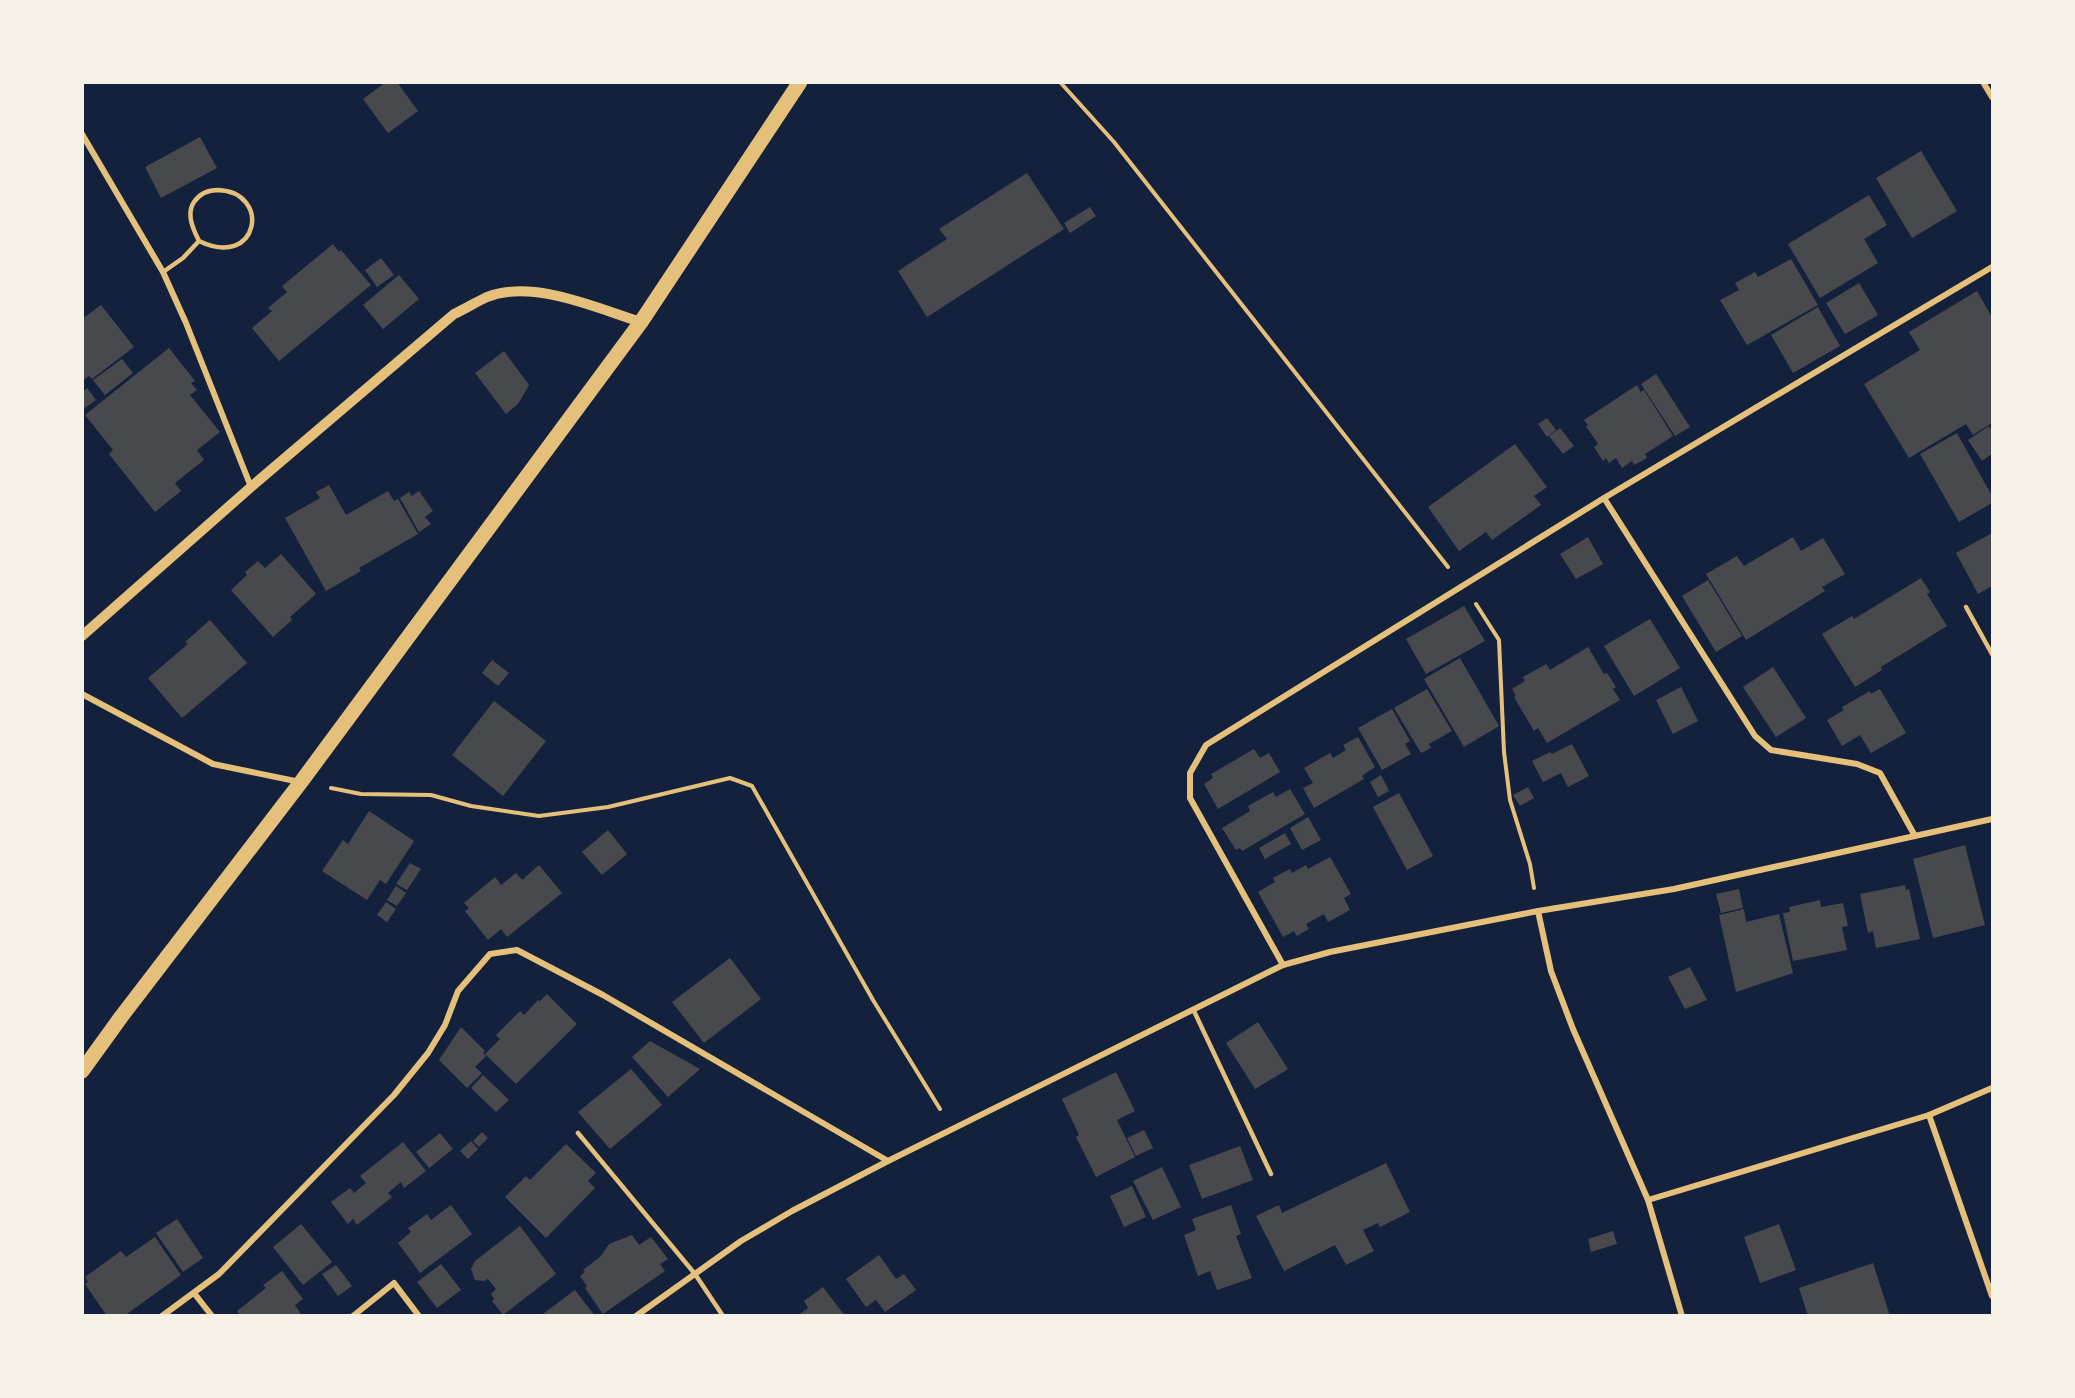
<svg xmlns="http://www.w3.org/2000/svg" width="2075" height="1398" viewBox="0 0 2075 1398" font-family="Overpass,sans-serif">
	<rect width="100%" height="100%" fill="#14213d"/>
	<g fill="#48494c">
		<path d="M386 82H397L418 111 388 133 363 99Z"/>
		<path d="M200 137 217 168 161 198 145 167Z"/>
		<path d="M1921 151 1957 211 1912 238 1876 178Z"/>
		<path d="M1027 173 1064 229 927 317 898 271 947 239 939 229Z"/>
		<path d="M1869 195 1887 225 1864 239 1878 263 1820 298 1788 244Z"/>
		<path d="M1090 207 1096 216 1070 233 1064 223Z"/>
		<path d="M333 244 339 252 341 250 371 285 279 361 252 328 272 311 268 308 287 292 282 286Z"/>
		<path d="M381 258 394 275 377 287 365 270Z"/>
		<path d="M1791 259 1818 305 1747 345 1720 300 1739 290 1735 283 1755 272 1758 277Z"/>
		<path d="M399 275 419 299 383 329 363 305Z"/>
		<path d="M1859 283 1878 315 1845 334 1826 303Z"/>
		<path d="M1977 291 1992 317V423L1973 435 1966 424 1909 458 1864 384 1920 350 1909 332Z"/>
		<path d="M101 305 134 347 92 379 89 376 82 381V319Z"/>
		<path d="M1818 307 1840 346 1793 373 1771 335Z"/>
		<path d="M169 348 195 381 191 383 197 390 190 395 220 432 197 450 204 460 175 483 181 491 155 512 109 454 113 450 85 415Z"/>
		<path d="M504 351 529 385 518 404 506 414 475 373Z"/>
		<path d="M122 359 133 373 105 395 93 380Z"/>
		<path d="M1656 374 1690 427 1675 436 1641 384Z"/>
		<path d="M1637 385 1641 392 1644 390 1673 436 1645 454 1647 458 1634 465 1632 461 1622 468 1616 458 1609 463 1606 458 1603 461 1594 447 1598 444 1586 426 1588 425 1584 420Z"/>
		<path d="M87 388 96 400 82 410V392Z"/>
		<path d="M1547 418 1556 430 1547 437 1538 424Z"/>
		<path d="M1989 426 1992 431V454L1982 461 1968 440Z"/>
		<path d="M1560 428 1574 446 1563 454 1549 436Z"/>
		<path d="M1957 433 1992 496V503L1959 522 1920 454Z"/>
		<path d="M1515 444 1547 487 1534 496 1541 505 1492 540 1486 532 1459 551 1428 507Z"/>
		<path d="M329 485 346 515 388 491 394 501 398 499 418 534 359 568 361 571 326 591 285 518 320 498 316 492Z"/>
		<path d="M419 491 433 511 425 517 431 524 419 532 400 498 409 492 412 496Z"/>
		<path d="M1992 533V586L1978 594 1956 553Z"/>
		<path d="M1588 537 1603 564 1576 579 1560 554Z"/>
		<path d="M1793 537 1801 551 1823 538 1845 574 1822 587 1825 591 1746 640 1706 574 1737 556 1744 566Z"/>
		<path d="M281 554 316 594 290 617 292 620 273 637 231 590 247 575 245 572 258 561 265 568Z"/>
		<path d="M1921 578 1930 592 1927 594 1947 626 1881 667 1882 670 1855 687 1822 634 1852 616 1854 619Z"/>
		<path d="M1708 580 1742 636 1716 652 1682 596Z"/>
		<path d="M1464 606 1485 641 1426 674 1406 639Z"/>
		<path d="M1650 619 1680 668 1634 696 1604 646Z"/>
		<path d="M210 620 247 663 182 718 148 678 188 644 185 642Z"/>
		<path d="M1588 647 1604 674 1607 673 1616 687 1613 689 1620 700 1547 743 1538 728 1534 731 1514 697 1516 696 1512 689 1525 681 1523 677 1546 664 1550 670Z"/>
		<path d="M1460 658 1499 726 1464 747 1424 679Z"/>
		<path d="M492 660 509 673 498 686 482 673Z"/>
		<path d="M1773 667 1806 718 1776 737 1743 687Z"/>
		<path d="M1681 687 1698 721 1673 734 1656 700Z"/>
		<path d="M1427 689 1452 731 1429 744 1431 748 1421 753 1394 708Z"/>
		<path d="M1880 689 1906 733 1871 753 1860 735 1842 746 1827 720 1844 710 1842 707 1870 691 1871 694Z"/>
		<path d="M494 701 546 741 503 796 452 755Z"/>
		<path d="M1392 709 1410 741 1405 744 1411 754 1382 770 1358 728Z"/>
		<path d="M1358 737 1375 767 1362 776 1364 779 1314 808 1303 788 1313 783 1304 768 1330 753 1333 758 1346 750 1343 745Z"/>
		<path d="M1572 744 1589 776 1568 787 1561 773 1543 782 1532 761 1550 752 1552 754Z"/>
		<path d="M1254 749 1260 758 1269 753 1280 772 1218 809 1204 784 1213 778 1211 774Z"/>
		<path d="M1381 775 1389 791 1378 797 1370 782Z"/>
		<path d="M1528 787 1534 798 1520 806 1513 795Z"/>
		<path d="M1290 789 1305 814 1242 851 1240 848 1236 850 1222 828 1250 811 1248 806 1273 792 1276 797Z"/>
		<path d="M1399 793 1433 856 1407 870 1373 807Z"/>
		<path d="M369 811 414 841 386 884 380 880 367 900 322 871 343 840 348 844Z"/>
		<path d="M1308 817 1321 840 1302 850 1290 828Z"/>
		<path d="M608 830 627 854 602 875 582 852Z"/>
		<path d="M1285 833 1291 844 1265 859 1259 848Z"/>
		<path d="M1965 845 1985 925 1933 938 1913 859Z"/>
		<path d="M1330 857 1351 894 1344 898 1350 910 1328 922 1324 914 1306 924 1309 929 1297 936 1294 931 1283 937 1258 892 1275 882 1273 878 1290 869 1292 873 1306 865 1308 869Z"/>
		<path d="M410 863 421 869 407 890 396 884Z"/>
		<path d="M539 865 562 893 507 937 501 929 488 940 465 911 469 908 464 903 495 877 501 885 516 873 522 880Z"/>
		<path d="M1905 885 1906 890 1909 889 1920 939 1876 948 1873 931 1868 933 1860 894Z"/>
		<path d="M396 886 406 893 397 906 387 900Z"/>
		<path d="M1739 889 1743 908 1721 913 1716 894Z"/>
		<path d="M1820 900 1821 907 1843 903 1848 926 1842 927 1847 950 1793 961 1783 913 1790 912 1789 907Z"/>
		<path d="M386 902 396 909 387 922 377 915Z"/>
		<path d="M1744 909 1746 922 1779 914 1793 973 1736 992 1719 915Z"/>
		<path d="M730 958 761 999 704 1043 672 1002Z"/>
		<path d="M1690 967 1707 1000 1685 1009 1668 977Z"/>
		<path d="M547 994 577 1024 516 1084 485 1054 500 1039 496 1035 520 1011 524 1015 538 1000 540 1001Z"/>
		<path d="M1258 1022 1288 1069 1255 1089 1226 1043Z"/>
		<path d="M461 1027 485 1051 483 1053 486 1056 475 1067 482 1073 467 1088 439 1060Z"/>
		<path d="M650 1041 700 1069 668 1097 632 1057Z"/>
		<path d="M631 1069 662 1105 610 1149 578 1112Z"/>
		<path d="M1116 1072 1135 1111 1117 1120 1135 1157 1096 1177 1076 1137 1079 1135 1062 1099Z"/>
		<path d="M483 1075 509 1100 496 1112 471 1088Z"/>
		<path d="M1144 1130 1153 1148 1136 1156 1127 1138Z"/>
		<path d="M482 1132 488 1138 479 1147 473 1141Z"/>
		<path d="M440 1133 453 1149 429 1168 416 1152Z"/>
		<path d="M471 1141 478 1149 468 1159 460 1151Z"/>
		<path d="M403 1142 426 1171 404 1188 401 1182 388 1193 392 1197 357 1225 353 1219 348 1224 331 1202 350 1188 354 1193 366 1183 360 1176Z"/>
		<path d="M566 1144 596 1173 588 1181 595 1188 546 1238 505 1197 526 1176 530 1180Z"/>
		<path d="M1240 1146 1253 1180 1202 1199 1189 1165Z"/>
		<path d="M1386 1163 1410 1212 1380 1227 1378 1223 1363 1230 1374 1251 1346 1265 1335 1245 1284 1271 1256 1216 1279 1205 1282 1213Z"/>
		<path d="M1162 1167 1181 1207 1153 1220 1133 1181Z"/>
		<path d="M1132 1186 1146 1217 1124 1227 1110 1196Z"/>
		<path d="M451 1205 472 1234 420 1273 398 1243 411 1232 408 1228 427 1214 431 1220Z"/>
		<path d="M1231 1205 1241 1234 1236 1236 1252 1278 1217 1290 1210 1271 1198 1276 1184 1235 1196 1230 1192 1219Z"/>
		<path d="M177 1219 203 1258 183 1272 156 1233Z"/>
		<path d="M301 1224 332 1262 303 1285 273 1247Z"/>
		<path d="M1779 1224 1796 1270 1760 1283 1744 1237Z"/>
		<path d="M520 1226 556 1274 503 1315 492 1301 494 1299 491 1294 496 1289 488 1279 484 1281 475 1280 471 1269 475 1261Z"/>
		<path d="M1613 1231 1617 1244 1591 1252 1588 1239Z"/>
		<path d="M632 1235 639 1245 651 1237 668 1259 660 1264 665 1271 603 1314 585 1288 587 1286 580 1276 585 1272 583 1270 601 1256 609 1244Z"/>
		<path d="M155 1237 181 1275 124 1316H107L85 1284 88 1282 85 1277 121 1251 126 1257Z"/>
		<path d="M879 1255 896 1279 904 1274 916 1290 885 1312 876 1300 866 1307 846 1279Z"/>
		<path d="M1873 1263 1890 1316H1808L1799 1288Z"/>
		<path d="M441 1264 461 1290 437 1308 417 1282Z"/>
		<path d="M336 1265 352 1286 338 1296 322 1274Z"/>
		<path d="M282 1271 303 1299 295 1305 301 1314 298 1316H240L237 1311 266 1288 263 1285Z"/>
		<path d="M823 1287 845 1316H797L808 1308 804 1301Z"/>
		<path d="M575 1290 595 1316H540Z"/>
	</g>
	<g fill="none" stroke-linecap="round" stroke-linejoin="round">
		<g stroke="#e5c07b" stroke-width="4">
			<path d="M1060 82 1114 142 1448 567"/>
			<path d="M1476 604 1499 640 1504 752 1510 800 1530 864 1534 888"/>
			<path d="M331 788 361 794 431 795 471 806 539 816 608 807 730 778 752 786 873 1000 940 1109"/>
		</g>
		<g stroke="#e5c07b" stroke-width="4.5">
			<path d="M163 272 183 258 199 241C193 229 186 214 194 202 200 193 209 190 218 190 272 192 259 270 199 241"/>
			<path d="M1966 607 1992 654"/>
			<path d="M1193 1009 1271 1174"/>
			<path d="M578 1133 695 1274 723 1316"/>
		</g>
		<g stroke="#e5c07b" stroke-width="6">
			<path d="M1983 82 1992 97"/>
			<path d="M82 134 163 272 186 323 251 487"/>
			<path d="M1604 498 1755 736 1771 750 1857 764 1880 773 1915 836"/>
			<path d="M82 694 213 764 300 782"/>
			<path d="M1538 911 1551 971 1573 1029 1648 1200 1682 1316"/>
			<path d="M1283 965 1190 798V773L1206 745 1604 498 1992 267"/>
			<path d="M1929 1115 1992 1296"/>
			<path d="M1648 1200 1929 1115 1992 1088"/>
			<path d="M194 1293 212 1316"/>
			<path d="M162 1316 219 1274 394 1095 428 1053 445 1025 458 991 490 954 517 950 603 995 888 1161"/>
			<path d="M353 1316 394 1283 419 1316"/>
			<path d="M636 1316 741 1241 792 1211 888 1161 1283 965 1330 952 1538 911 1674 889 1992 819"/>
		</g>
		<path stroke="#e5c07b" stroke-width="10" d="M82 636 251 487 454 314C465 309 476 302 487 297 534 279 596 308 641 322"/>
		<path stroke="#e5c07b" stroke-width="15" d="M82 1071 121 1017 301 782 641 322 800 82"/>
	</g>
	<rect width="2075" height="1398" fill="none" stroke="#f6f1e7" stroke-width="168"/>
</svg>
